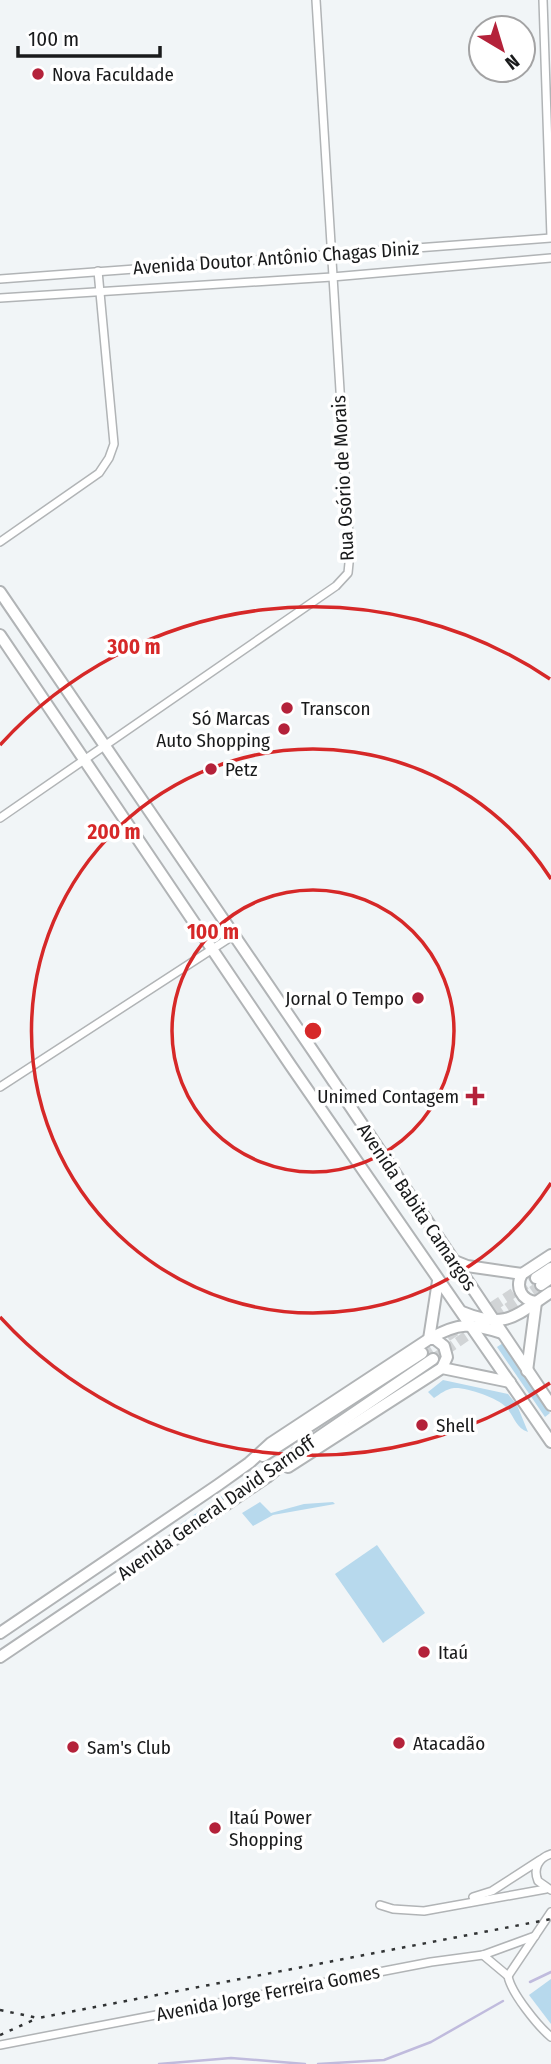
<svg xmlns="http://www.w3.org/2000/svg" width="551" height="2064" viewBox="0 0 551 2064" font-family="'Fira Sans Condensed',sans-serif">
	<rect width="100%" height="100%" fill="#f1f5f7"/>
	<g fill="#b7d9ed">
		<path d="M503 1343 550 1413 545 1417 497 1347Z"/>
		<path d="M443 1380 508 1394 517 1405 528 1432C515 1427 515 1417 506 1407 498 1398 466 1387 454 1388 446 1389 440 1394 434 1398L428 1392Z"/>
		<path d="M283 1454 285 1457 279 1463 182 1530 179 1525Z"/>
		<path d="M260 1502 271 1513 304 1504 333 1502 335 1504 273 1515 253 1526 242 1513Z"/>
		<path d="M377 1545 425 1613 383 1643 335 1574Z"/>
		<path d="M551 1979V2024L529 1995Z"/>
	</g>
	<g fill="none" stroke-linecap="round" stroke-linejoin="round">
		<g stroke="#c0bbdd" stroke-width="2.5">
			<path d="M530 1982 551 1972"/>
			<path d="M159 2064 231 2058 305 2064"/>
			<path d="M318 2064 384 2060 431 2042 503 2001"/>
		</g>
		<g stroke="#d1d4d6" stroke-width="10" stroke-dasharray="10 5" stroke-linecap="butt">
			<path d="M480 1315 536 1278"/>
			<path d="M422 1353 460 1328"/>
			<path d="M433 1359 541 1285"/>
		</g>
		<defs>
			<g id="minor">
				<path d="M543 0 551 237"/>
				<path d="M0 279 551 238"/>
				<path d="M0 298 332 277 551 258"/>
				<path d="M0 542 99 473 109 458 114 444 98 271"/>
				<path d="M0 818 336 586 348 573 350 553 316 0"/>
				<path d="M0 1087 234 935"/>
				<path d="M551 1854C538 1858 533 1869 538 1881L551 1890"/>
				<path d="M473 1897 492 1891 540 1860"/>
				<path d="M380 1905 393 1909 424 1911 546 1889"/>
				<path d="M483 1955 508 1976C511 1993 538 2026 551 2037"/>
				<path d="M508 1976 551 1912"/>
				<path d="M0 2045 431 1962 483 1955 535 1936"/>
			</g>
			<g id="secondary">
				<path d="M0 592 313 1051 551 1405"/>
				<path d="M0 635 291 1066 551 1442"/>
				<path d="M452 1260 467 1266 522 1274"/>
				<path d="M536 1278 551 1268"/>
				<path d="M541 1285 551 1278"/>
				<path d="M536 1302C521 1300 515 1287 522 1274L551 1255"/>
				<path d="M462 1312C506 1330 515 1316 551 1292"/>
				<path d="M429 1339 438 1281"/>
				<path d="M429 1339H435L444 1346 447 1357 442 1368"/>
				<path d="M527 1371 536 1302"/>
				<path d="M263 1456 422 1353"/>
				<path d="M288 1467 442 1368 510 1382"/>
				<path d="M0 1633 218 1485 249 1463 271 1443 429 1339C459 1322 470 1323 502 1333"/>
				<path d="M0 1657 267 1477 301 1449 433 1359"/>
			</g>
		</defs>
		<use href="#minor" stroke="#b1b4b6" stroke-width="10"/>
		<use href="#secondary" stroke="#b1b4b6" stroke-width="14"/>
		<use href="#minor" stroke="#fff" stroke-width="7"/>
		<use href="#secondary" stroke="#fff" stroke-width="10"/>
		<g stroke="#313334" stroke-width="2.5" stroke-dasharray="3.5 7" stroke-linecap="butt">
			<path d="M0 2010 38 2018 551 1919"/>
			<path d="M0 2035 38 2018"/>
		</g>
	</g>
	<g fill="none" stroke="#d62828" stroke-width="3.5">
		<circle cx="313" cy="1031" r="141"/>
		<path d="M551 1183A282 282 0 1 1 551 879"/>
		<path d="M550 1383A424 424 0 0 1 0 1317M0 745A424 424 0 0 1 550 679"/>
	</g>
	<g fill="#b4223a" stroke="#fff" stroke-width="2.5">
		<circle cx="38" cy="74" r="7"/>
		<circle cx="287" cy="708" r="7"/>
		<circle cx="284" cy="729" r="7"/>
		<circle cx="211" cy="769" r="7"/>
		<circle cx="418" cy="998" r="7"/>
		<path d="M471.5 1085.5h7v7h7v7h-7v7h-7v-7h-7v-7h7z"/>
		<circle cx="422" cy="1425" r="7"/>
		<circle cx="424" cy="1652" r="7"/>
		<circle cx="399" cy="1743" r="7"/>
		<circle cx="73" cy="1747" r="7"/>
		<circle cx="215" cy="1828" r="7"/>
	</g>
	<g text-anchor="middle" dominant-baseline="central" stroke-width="7" stroke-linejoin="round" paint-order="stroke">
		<g font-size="19" fill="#191a1b" stroke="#fff" text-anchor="start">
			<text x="52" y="74">Nova Faculdade</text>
			<text x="301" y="708">Transcon</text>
			<text x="270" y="718" text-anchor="end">Só Marcas<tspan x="270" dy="22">Auto Shopping</tspan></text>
			<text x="225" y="769">Petz</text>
			<text x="404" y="998" text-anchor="end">Jornal O Tempo</text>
			<text x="459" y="1096" text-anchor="end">Unimed Contagem</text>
			<text x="436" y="1425">Shell</text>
			<text x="438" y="1652">Itaú</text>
			<text x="413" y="1743">Atacadão</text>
			<text x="87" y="1747">Sam's Club</text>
			<text x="229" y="1817">Itaú Power<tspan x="229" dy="22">Shopping</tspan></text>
		</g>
		<g font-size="19" fill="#191a1b" stroke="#fff">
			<text transform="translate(276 258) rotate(-4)">Avenida Doutor Antônio Chagas Diniz</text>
			<text transform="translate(343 478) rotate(-93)">Rua Osório de Morais</text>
			<text transform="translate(417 1207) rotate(56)">Avenida Babita Camargos</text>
			<text transform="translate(216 1508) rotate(-35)">Avenida General David Sarnoff</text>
			<text transform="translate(268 1993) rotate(-11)">Avenida Jorge Ferreira Gomes</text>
		</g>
	</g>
	<circle cx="313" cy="1031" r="10" fill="#d62828" stroke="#fff" stroke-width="3.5"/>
	<g font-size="21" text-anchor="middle" font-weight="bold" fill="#d62828" stroke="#fff" stroke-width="7" stroke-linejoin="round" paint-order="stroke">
		<text x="134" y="654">300 m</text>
		<text x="114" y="839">200 m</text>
		<text x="213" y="939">100 m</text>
	</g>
	<g transform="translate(502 49) rotate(142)"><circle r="33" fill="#ffffff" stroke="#a3a3a4" stroke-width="2"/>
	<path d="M0-5L12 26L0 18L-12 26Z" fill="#b4223a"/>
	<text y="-10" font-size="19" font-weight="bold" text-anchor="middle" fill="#191a1b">N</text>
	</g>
	<path d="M18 46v10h142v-10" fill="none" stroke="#191a1b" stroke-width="3.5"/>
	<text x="28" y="46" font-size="21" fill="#191a1b" stroke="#ffffff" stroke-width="5" paint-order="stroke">100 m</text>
</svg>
